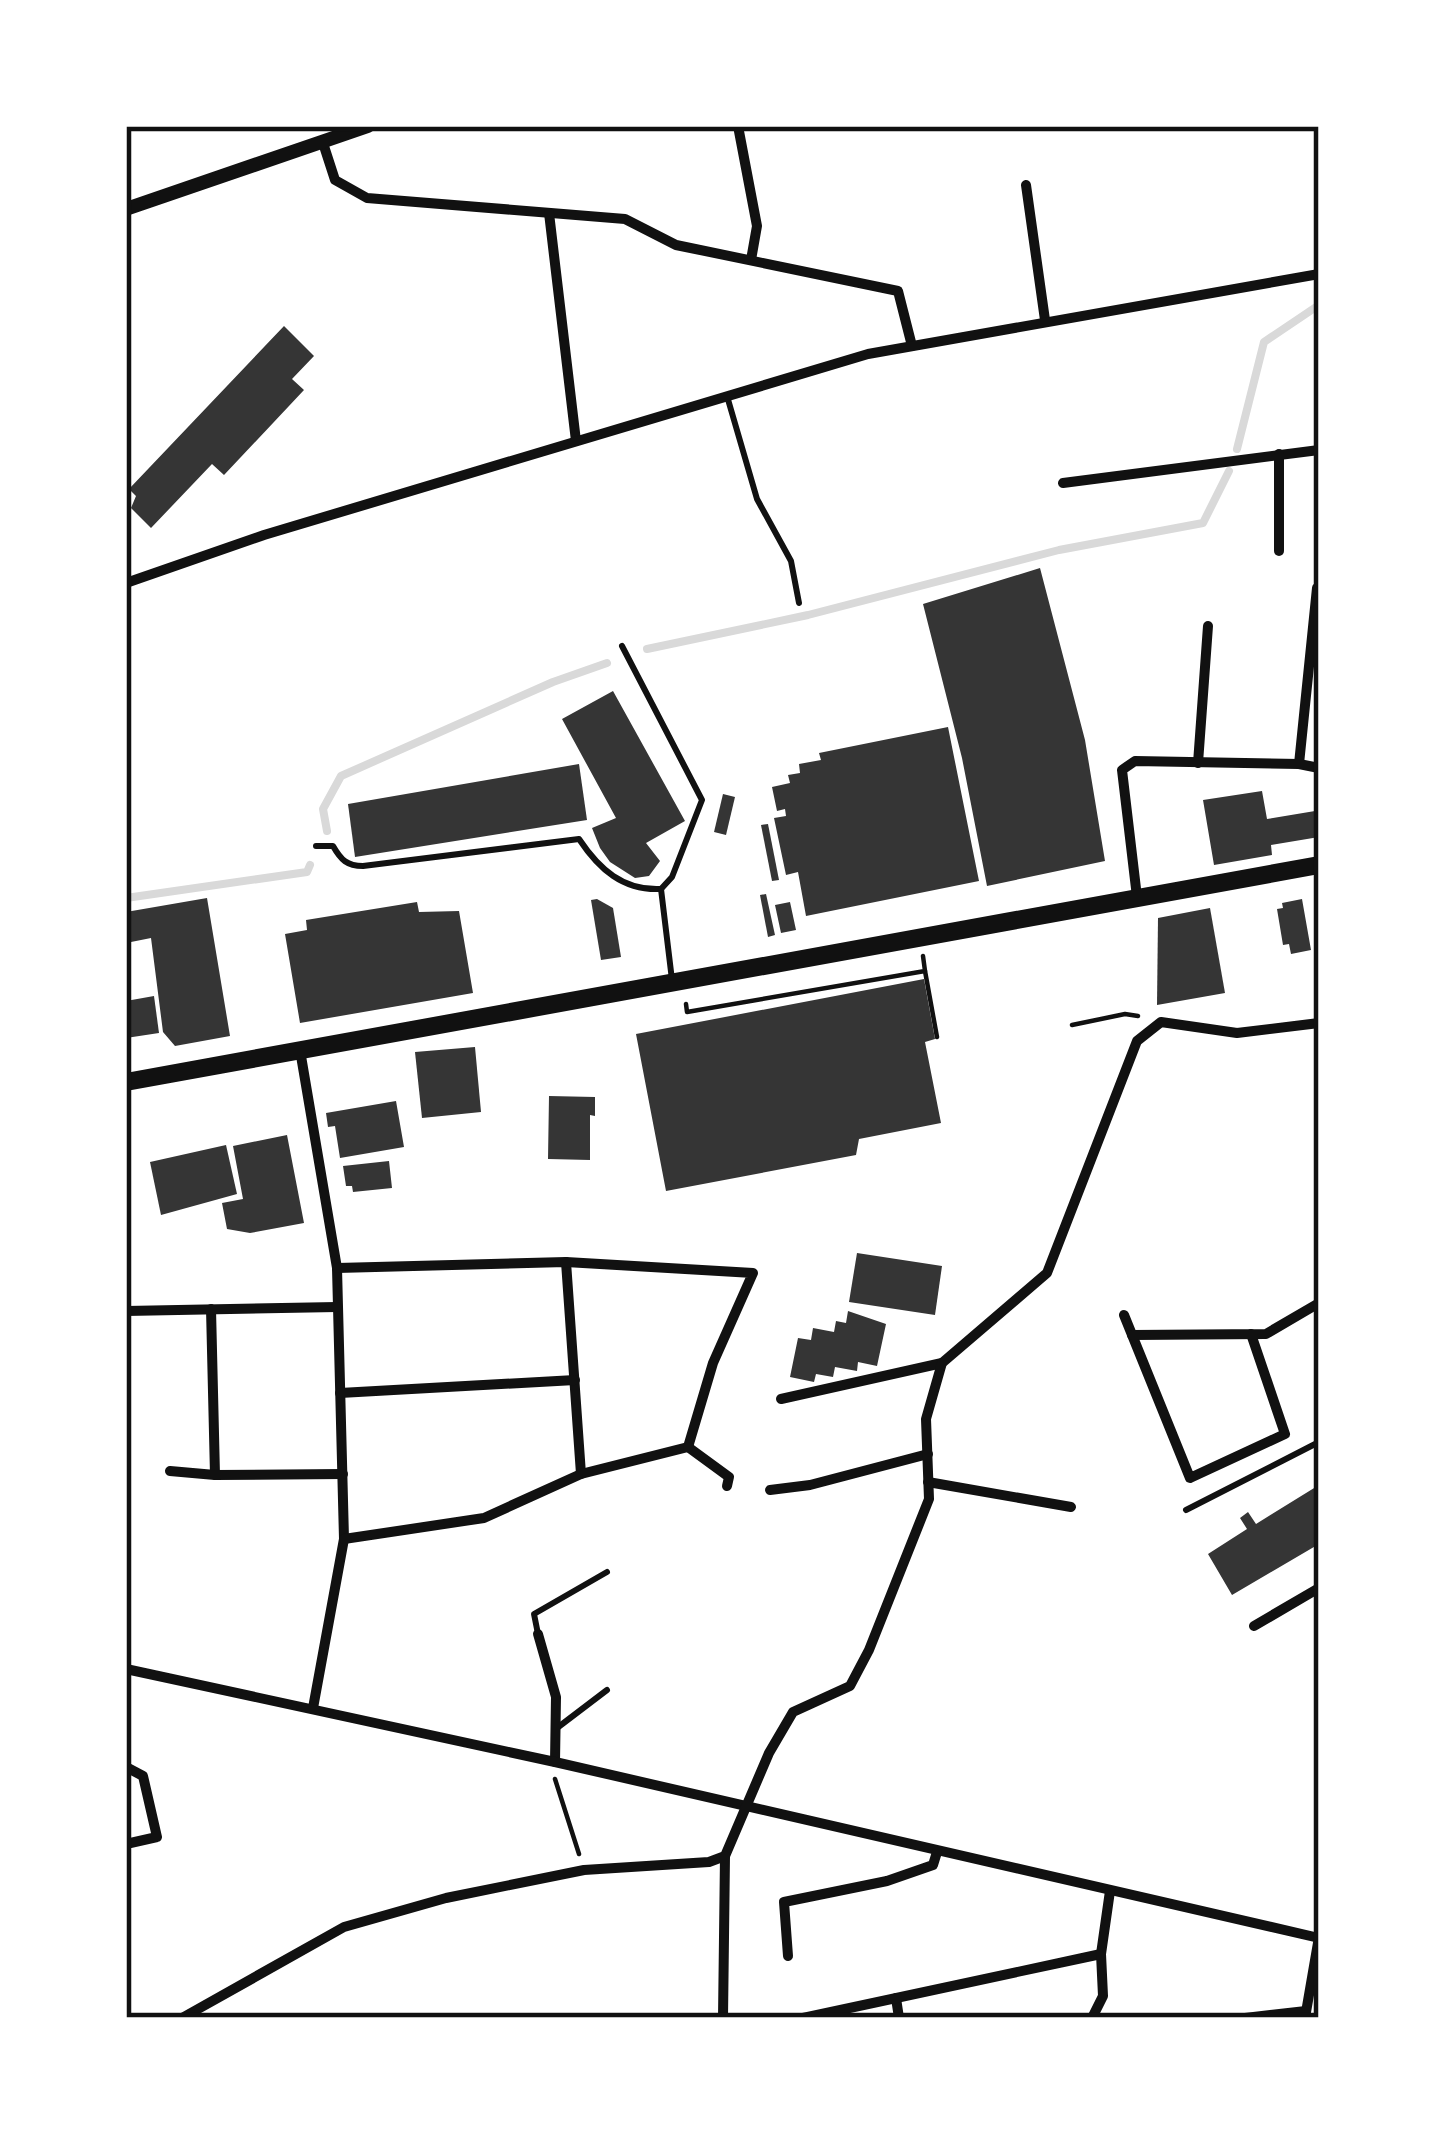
<svg xmlns="http://www.w3.org/2000/svg" width="1445" height="2144" viewBox="0 0 1445 2144" font-family="'Space Grotesk',sans-serif">
	<rect width="100%" height="100%" fill="#fff"/>
	<g fill="none" stroke-linecap="round" stroke-linejoin="round">
		<g stroke="#d9d9d9" stroke-width="8">
			<path d="M1237 449 1264 342 1319 305"/>
			<path d="M647 649 808 615 1059 550 1203 523 1229 471"/>
			<path d="M327 831 323 809 341 776 553 682 607 663"/>
			<path d="M126 898 307 872 310 865"/>
		</g>
	</g>
	<g fill="#353535">
		<path d="M284 326 314 356 292 379 304 390 224 475 212 464 151 528 131 508 136 496 129 489Z"/>
		<path d="M1040 568 1085 740 1105 861 987 886 962 758 923 604Z"/>
		<path d="M613 691 685 821 646 843 660 861 649 876 635 878 610 862 600 848 592 828 616 818 562 719Z"/>
		<path d="M948 727 979 881 806 916 798 872 786 875 774 818 786 816 785 809 777 811 772 787 790 783 788 775 800 773 799 764 821 760 819 753Z"/>
		<path d="M579 764 587 820 355 857 348 804Z"/>
		<path d="M1262 791 1267 819 1315 811 1319 837 1271 845 1272 855 1214 865 1203 800Z"/>
		<path d="M723 794 735 797 726 835 714 832Z"/>
		<path d="M768 824 779 880 772 881 761 825Z"/>
		<path d="M766 894 775 935 768 937 760 895Z"/>
		<path d="M207 898 230 1036 175 1046 163 1032 151 938 126 943V912Z"/>
		<path d="M597 899 613 908 621 957 601 960 591 900Z"/>
		<path d="M1302 899 1311 950 1291 954 1289 944 1283 945 1277 909 1283 908 1282 903Z"/>
		<path d="M417 902 419 912 459 911 473 993 300 1023 285 934 307 930 306 920Z"/>
		<path d="M790 902 796 930 781 933 775 905Z"/>
		<path d="M1210 908 1225 993 1157 1005 1158 918Z"/>
		<path d="M924 979 935 1039 925 1042 941 1123 859 1139 856 1155 666 1191 636 1034Z"/>
		<path d="M154 996 159 1033 126 1038V1001Z"/>
		<path d="M475 1047 481 1112 422 1118 415 1052Z"/>
		<path d="M549 1096 595 1097V1116L590 1115V1160L548 1159Z"/>
		<path d="M396 1101 404 1147 340 1158 335 1126 328 1127 326 1113Z"/>
		<path d="M287 1135 304 1223 250 1233 227 1229 222 1203 243 1199 233 1146Z"/>
		<path d="M226 1145 237 1194 161 1215 150 1162Z"/>
		<path d="M389 1161 392 1188 353 1192 352 1186H346L343 1166Z"/>
		<path d="M857 1253 942 1266 935 1315 849 1302Z"/>
		<path d="M848 1311 886 1324 877 1366 858 1362 857 1371 835 1367 833 1377 816 1374 814 1382 790 1377 798 1338 811 1340 813 1328 834 1332 836 1321 846 1323Z"/>
		<path d="M1319 1485V1544L1232 1595 1208 1554 1247 1529 1240 1518 1248 1512 1256 1524Z"/>
	</g>
	<g fill="none" stroke-linecap="round" stroke-linejoin="round">
		<g stroke="#111" stroke-width="4.5">
			<path d="M925 971 937 1037"/>
			<path d="M686 1004 687 1012 925 971 923 956"/>
			<path d="M1072 1025 1125 1014 1138 1016"/>
			<path d="M555 1779 579 1854"/>
		</g>
		<g stroke="#111" stroke-width="6">
			<path d="M727 396 757 499 791 561 799 603"/>
			<path d="M316 846H333C341 860 347 866 363 866L579 839C599 869 623 891 661 889L672 877 702 800 622 646"/>
			<path d="M661 889 672 980"/>
			<path d="M1186 1510 1319 1442"/>
			<path d="M538 1634 534 1614 607 1572"/>
			<path d="M557 1728 607 1690"/>
		</g>
		<g stroke="#111" stroke-width="10">
			<path d="M738 126 757 226 751 260"/>
			<path d="M323 143 335 180 367 198 625 219 676 245 898 291 912 346"/>
			<path d="M1026 185 1045 320"/>
			<path d="M549 213 576 441"/>
			<path d="M1063 483 1319 450"/>
			<path d="M1279 551V454"/>
			<path d="M126 583 264 535 868 354 1319 274"/>
			<path d="M1198 763 1208 626"/>
			<path d="M1299 764 1317 588"/>
			<path d="M1137 897 1122 770 1135 761 1299 764 1319 768"/>
			<path d="M300 1050 337 1268 344 1539 313 1708"/>
			<path d="M566 1262 581 1474"/>
			<path d="M337 1268 566 1262 753 1273 713 1363 688 1447 581 1474 484 1518 344 1539"/>
			<path d="M211 1309 215 1475"/>
			<path d="M126 1311 337 1307"/>
			<path d="M1124 1315 1190 1478 1285 1434 1251 1334"/>
			<path d="M1132 1335 1266 1334 1319 1303"/>
			<path d="M340 1393 575 1380"/>
			<path d="M781 1399 942 1363"/>
			<path d="M688 1447 729 1477 727 1486"/>
			<path d="M170 1471 215 1475 343 1474"/>
			<path d="M928 1482 1071 1507"/>
			<path d="M770 1490 810 1485 928 1454"/>
			<path d="M1254 1626 1319 1588"/>
			<path d="M538 1634 556 1697 555 1762"/>
			<path d="M126 1669 555 1762 1319 1938"/>
			<path d="M1319 1748V1753"/>
			<path d="M126 1767 143 1776 157 1837 126 1844"/>
			<path d="M788 1956 784 1902 887 1881 933 1865 937 1852"/>
			<path d="M896 1998 899 2018"/>
			<path d="M182 2018 344 1927 446 1898 584 1870 709 1862 725 1856 769 1753 793 1712 850 1686 869 1650 929 1499 926 1419 942 1363 1047 1273 1137 1041 1161 1022 1237 1033 1319 1023"/>
			<path d="M723 2018 725 1856"/>
			<path d="M803 2018 1101 1954"/>
			<path d="M1092 2018 1103 1996 1101 1954 1110 1891"/>
			<path d="M1245 2018 1306 2011"/>
			<path d="M1305 2018 1319 1937"/>
		</g>
		<path stroke="#111" stroke-width="14" d="M126 209 368 126"/>
		<path stroke="#111" stroke-width="18" d="M126 1082 1319 865"/>
	</g>
	<rect width="1445" height="2144" fill="none" stroke="#ffffff" stroke-width="258"/>
	<rect x="129" y="129" width="1187" height="1886" fill="none" stroke="#111" stroke-width="4.5"/>
</svg>
